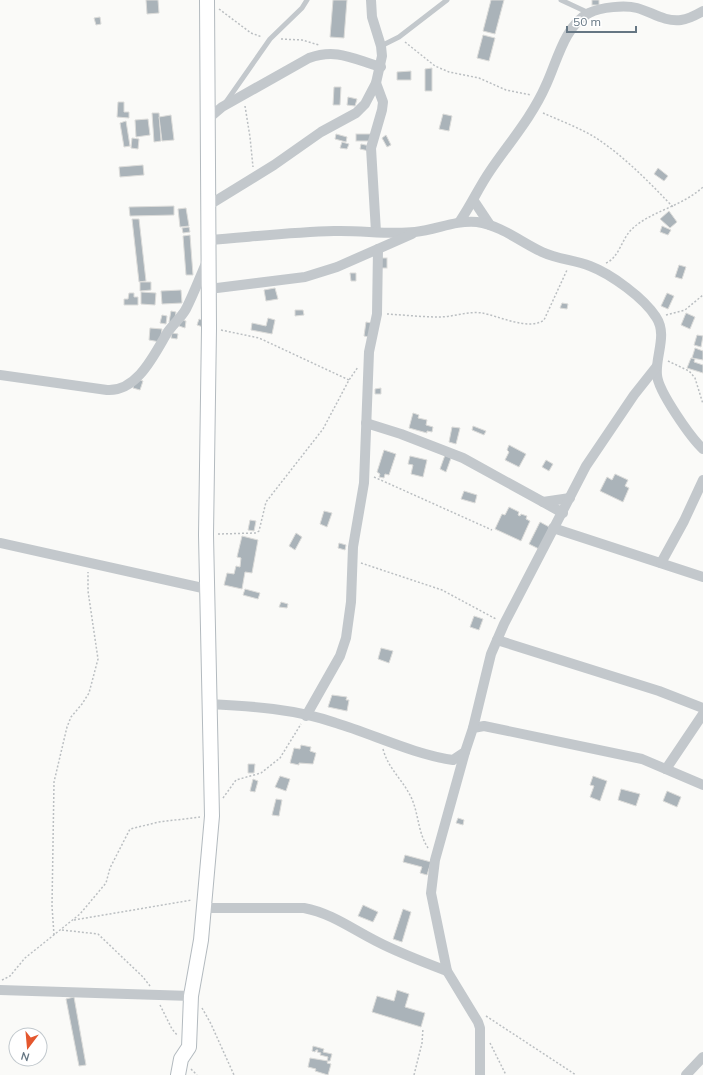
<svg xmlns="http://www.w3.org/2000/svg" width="703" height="1075" viewBox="0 0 703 1075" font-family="Mulish,sans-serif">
	<rect width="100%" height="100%" fill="#fafaf8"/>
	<g fill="#aab3b9" stroke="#dcdcda">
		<path d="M146 0H158L159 13 147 14Z"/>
		<path d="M333 0H347L344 38 330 37Z"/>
		<path d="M491 0H504L495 34 483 31Z"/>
		<rect x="592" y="0" width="7" height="5"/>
		<path d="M100 17 101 24 96 25 94 18Z"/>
		<path d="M483 35 495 38 489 61 477 58Z"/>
		<path d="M432 68V91H425V69Z"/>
		<path d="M411 71V80H397V72Z"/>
		<path d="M334 87H341L340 105H333Z"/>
		<path d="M348 97 357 99 355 106 347 105Z"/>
		<path d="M118 102H124V112H129V118L117 117Z"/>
		<path d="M152 113H159L161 141 154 142Z"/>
		<path d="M443 114 452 116 449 131 439 129Z"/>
		<path d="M171 115 174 140 162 141 159 117Z"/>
		<path d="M148 119 150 135 136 137 135 120Z"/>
		<path d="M126 121 130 146 124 147 120 123Z"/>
		<path d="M336 134 347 137 346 142 335 139Z"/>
		<rect x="356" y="134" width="15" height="7"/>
		<path d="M386 135 391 145 387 147 382 138Z"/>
		<path d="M132 138 139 139 138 149 131 148Z"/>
		<path d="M342 142 349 144 347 149 340 148Z"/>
		<path d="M361 144 370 146 369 151 360 149Z"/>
		<path d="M143 165 144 175 120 177 119 167Z"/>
		<path d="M658 168 668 176 664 181 654 174Z"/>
		<path d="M174 206V215L130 216 129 207Z"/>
		<path d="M186 208 189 226 180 227 178 209Z"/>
		<path d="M669 211 677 222 670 228 660 219Z"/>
		<path d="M132 219H139L146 281 139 282Z"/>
		<path d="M662 226 671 230 668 235 660 232Z"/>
		<path d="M189 227 190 232 183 233 182 228Z"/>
		<path d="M190 235 193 275H186L183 236Z"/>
		<rect x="380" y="258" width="7" height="10"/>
		<path d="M679 265 686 267 682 279 675 277Z"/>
		<path d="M350 273H356V281H351Z"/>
		<path d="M140 282H151V290L140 291Z"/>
		<path d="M275 288 278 299 266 301 264 290Z"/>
		<path d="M181 290 182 303 162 304 161 291Z"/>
		<path d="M141 292 156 293 155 305 141 304Z"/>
		<path d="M129 293H134V297H138V305H124V299H128Z"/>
		<path d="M667 293 674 296 668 309 661 306Z"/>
		<path d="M562 303 568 304 567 309 560 308Z"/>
		<path d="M295 310H303L304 315 295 316Z"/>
		<path d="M171 311 176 312 174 323 169 322Z"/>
		<path d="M686 313 695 317 690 329 681 325Z"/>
		<path d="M162 315 167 316 166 324 160 323Z"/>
		<path d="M268 318 275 320 272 334 251 330 252 323 266 326Z"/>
		<path d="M199 319 204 321 203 327 197 325Z"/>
		<path d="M181 320 186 321 185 328 179 326Z"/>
		<path d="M366 322 371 323 369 337 364 336Z"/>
		<path d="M150 328 162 329 160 342 149 340Z"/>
		<path d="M172 333 178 334 177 339 171 338Z"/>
		<path d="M697 335 703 336 701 347 694 345Z"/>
		<path d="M695 348 703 351V360L692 358Z"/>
		<path d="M691 358 695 359 694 362 703 365V373L687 368Z"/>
		<path d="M136 379 143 381 140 390 133 388Z"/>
		<path d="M381 388V394H375V389Z"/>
		<path d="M413 413 419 415 418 418 427 420 426 425 433 427 432 432 427 431V433L409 428Z"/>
		<path d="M473 426 486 431 484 435 472 430Z"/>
		<path d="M452 427 460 428 456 444 449 442Z"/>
		<path d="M509 445 526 454 519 467 505 460 509 452 507 450Z"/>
		<path d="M384 450 396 454 389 475 385 474 384 478 379 477 380 474 377 472Z"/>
		<path d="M445 455 451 458 446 472 440 469Z"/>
		<path d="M410 456 427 460 423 477 411 474 413 465 408 464Z"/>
		<path d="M546 460 553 464 549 471 542 467Z"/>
		<path d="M615 474 628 480 625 486 629 488 623 502 600 491 607 477 612 480Z"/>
		<path d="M464 491 477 495 475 503 461 499Z"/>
		<path d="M509 507 519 512 518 515 520 516 521 514 527 516 526 519 530 521 521 541 495 529 502 514 505 515Z"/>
		<path d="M324 511 332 513 327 527 320 524Z"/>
		<path d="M250 520 256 521 254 531 248 530Z"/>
		<path d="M540 522 551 528 541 550 529 544Z"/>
		<path d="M296 533 302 537 295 550 289 546Z"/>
		<path d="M242 536 258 540 252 573 245 572 242 589 224 585 227 573 234 574 236 566 240 567 241 558 237 557Z"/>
		<path d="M339 543 346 545 345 550 338 548Z"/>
		<path d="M245 589 260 593 258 599 243 595Z"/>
		<path d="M281 602 288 604 287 608 279 607Z"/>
		<path d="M474 616 483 619 479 630 470 627Z"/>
		<path d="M381 648 393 651 389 663 378 659Z"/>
		<path d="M332 695 347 697 346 700H349L347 711 328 707Z"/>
		<path d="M301 745 311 747 310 751 316 753 313 764 299 763V765L290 763 294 748 300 749Z"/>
		<path d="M248 764H255L254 773H248Z"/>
		<path d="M280 776 290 779 286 791 275 787Z"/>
		<path d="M593 776 607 781 600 801 590 797 594 786 590 785Z"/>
		<path d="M253 779 258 781 255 792 250 791Z"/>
		<path d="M621 789 640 794 636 806 618 800Z"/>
		<path d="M667 791 681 797 677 807 663 801Z"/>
		<path d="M276 799 282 800 279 816 272 815Z"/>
		<path d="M458 818 464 820 463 825 456 823Z"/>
		<path d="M405 855 431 862 427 875 420 873 422 867 403 862Z"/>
		<path d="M363 905 378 912 373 922 358 916Z"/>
		<path d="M403 909 411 912 402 942 393 939Z"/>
		<path d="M397 990 409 994 405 1007 425 1013 421 1027 372 1012 377 996 394 1001Z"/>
		<path d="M74 997 86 1065 79 1066 66 999Z"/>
		<path d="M313 1046 324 1049 323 1052 332 1054 330 1061H327L328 1057 320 1055 321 1053 317 1052 318 1050H316L315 1052 312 1051Z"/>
		<path d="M310 1058 328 1061 327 1063 331 1064 328 1075 315 1071 316 1069 308 1067Z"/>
	</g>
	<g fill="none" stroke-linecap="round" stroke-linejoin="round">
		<defs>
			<path id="secondary" d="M178 1075 181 1059 189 1047 191 996 201 940 212 816 206 535 209 328 207 0"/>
		</defs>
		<use href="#secondary" stroke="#b3babf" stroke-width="16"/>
		<g stroke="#bbbfc2" stroke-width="1.5" stroke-dasharray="2 2" stroke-linecap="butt">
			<path d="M219 9 251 33 262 37"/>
			<path d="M281 39 302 40 319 45"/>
			<path d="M405 42 435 66 449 72 479 78 506 90 531 95"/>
			<path d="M245 106 250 137 253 167"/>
			<path d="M543 113C559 120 577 127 593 136 623 155 648 181 673 207"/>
			<path d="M606 263C619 258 622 238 632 229 651 211 681 207 703 187"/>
			<path d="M387 314C404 315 422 317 439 317 453 317 468 311 482 313 499 316 529 331 544 320L567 270"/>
			<path d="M666 315 685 310 703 295"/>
			<path d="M221 330 259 338 349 380"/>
			<path d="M668 361 689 371 695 378 703 404"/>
			<path d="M374 477 492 530"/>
			<path d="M218 534 256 533 259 531 266 502 323 429 349 380 358 367"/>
			<path d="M361 563 442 590 496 619"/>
			<path d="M383 749C388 768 401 778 410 795 419 812 417 831 428 848"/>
			<path d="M223 798 236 780 261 773 280 758 301 724"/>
			<path d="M74 920 192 900"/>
			<path d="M62 930 98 934 143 977 150 986"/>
			<path d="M54 935 52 906 54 782 67 727 71 717 82 704 89 693 98 659 88 591V572"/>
			<path d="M2 980 10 976 25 958 80 914 106 883 110 868 130 829 159 822 200 817"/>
			<path d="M160 1005 172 1029 178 1036"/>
			<path d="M202 1008 211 1024 234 1075"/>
			<path d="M486 1016 576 1075"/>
			<path d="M490 1043 506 1075"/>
			<path d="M191 1069 197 1075"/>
			<path d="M414 1075 422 1043 423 1028"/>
		</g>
		<g stroke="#c3c8cc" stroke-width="5">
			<path d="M561 0 589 13"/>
			<path d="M381 46 399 37 447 0"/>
			<path d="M226 102 270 39 302 8 307 0"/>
		</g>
		<g stroke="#c3c8cc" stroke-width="10">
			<path d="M209 118 222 107 309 58C337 48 353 59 381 67"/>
			<path d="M474 201 490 225"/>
			<path d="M209 205 274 165 321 132 356 113 365 104 376 83 382 56 381 46 372 17 371 0"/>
			<path d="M460 221C471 205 479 187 490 171 509 143 532 117 546 85 557 62 564 26 589 13 601 7 625 5 637 8 652 12 664 22 681 20 689 19 696 15 703 11"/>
			<path d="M376 232 371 148 382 110 383 102 376 83"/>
			<path d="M209 240C250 237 292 232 334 231 361 230 389 235 415 232 437 230 454 220 477 222 502 226 519 241 542 252 557 259 574 260 590 266 611 274 644 298 656 317 668 335 655 356 657 375 658 391 691 438 703 449"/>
			<path d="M209 289 305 277 337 267 412 234"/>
			<path d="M0 375 107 390C137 392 154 355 167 333 173 324 181 318 186 309 194 293 200 277 207 261"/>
			<path d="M366 423 401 434 463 458 563 513"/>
			<path d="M543 502 570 498"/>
			<path d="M553 528 703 577"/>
			<path d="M0 543 207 589"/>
			<path d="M661 563 684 521 703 480"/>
			<path d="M497 640 659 691 703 708"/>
			<path d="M209 704C251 706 296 709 336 723 375 735 413 754 453 760L465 752 473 728 484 726 642 759 703 785"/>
			<path d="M306 716 340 656 346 638 351 602 353 547 364 483 369 352 377 314 378 249"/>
			<path d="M473 728 491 654 504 624 586 466 634 395 657 366"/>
			<path d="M465 752 435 860 431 893 447 971 478 1022 480 1028V1075"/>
			<path d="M666 769 703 714"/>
			<path d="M204 908H304C331 913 352 929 376 941 399 953 423 962 447 971"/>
			<path d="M0 990 191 996"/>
			<path d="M686 1075 703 1057"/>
		</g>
		<use href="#secondary" stroke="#fff" stroke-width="14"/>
	</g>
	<g transform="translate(28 1047) rotate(196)"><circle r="19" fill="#ffffff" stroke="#c1c8cd"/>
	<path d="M0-3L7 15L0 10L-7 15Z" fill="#e4572e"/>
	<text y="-6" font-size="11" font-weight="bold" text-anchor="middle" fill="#657683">N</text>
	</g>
	<path d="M567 26v6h69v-6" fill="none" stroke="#657683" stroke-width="2"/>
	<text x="573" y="26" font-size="12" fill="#657683" stroke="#ffffff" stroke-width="3" paint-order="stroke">50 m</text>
</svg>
